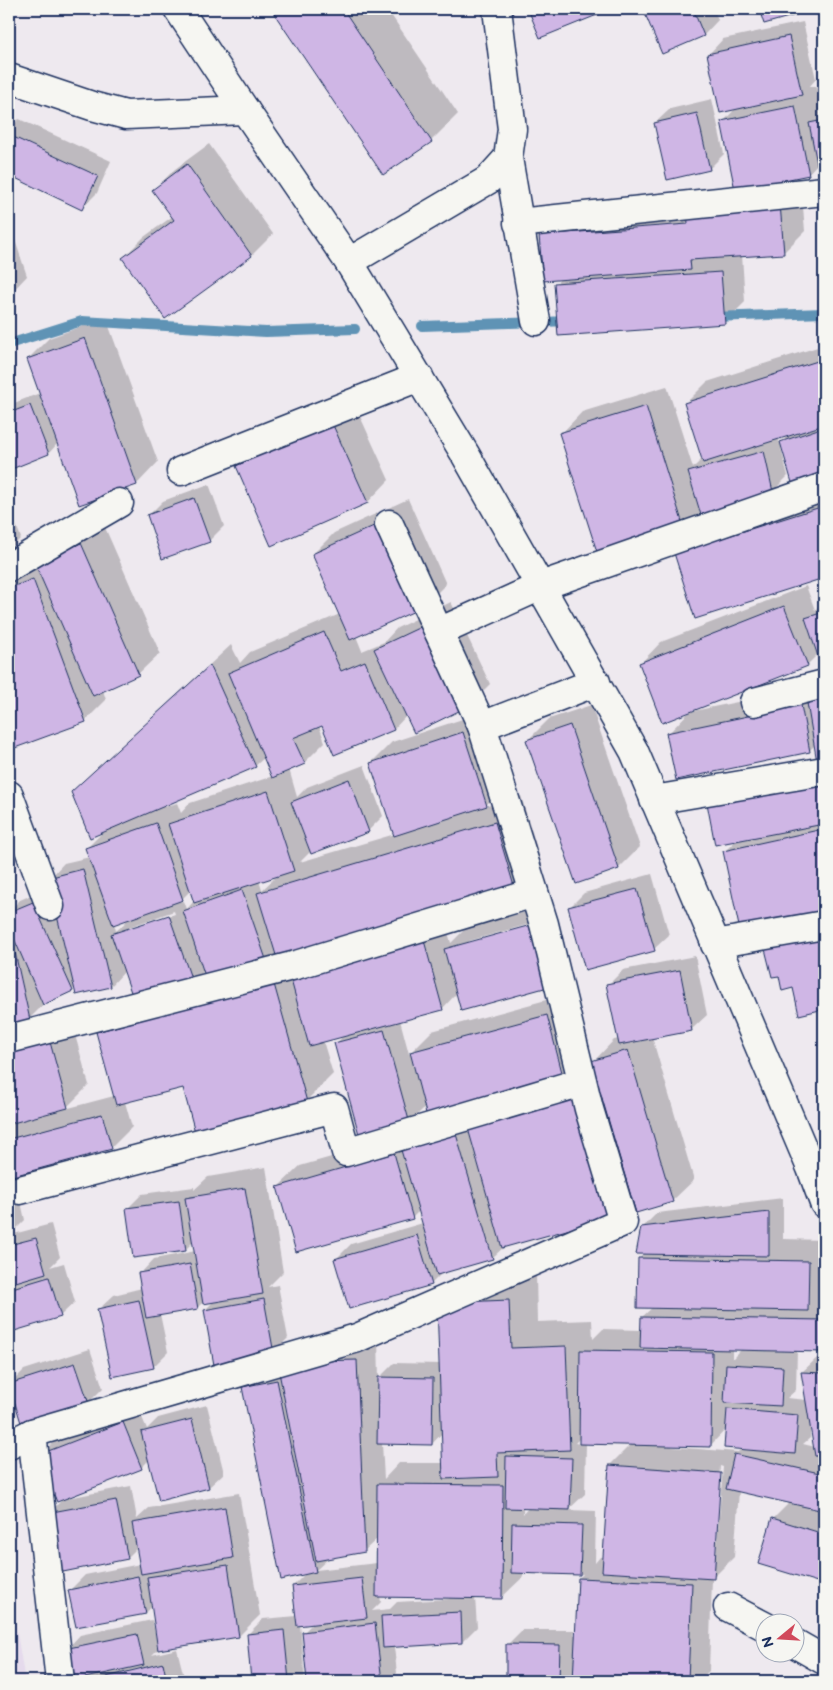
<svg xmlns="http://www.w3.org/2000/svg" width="833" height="1690" viewBox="0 0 833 1690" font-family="'Balsamiq Sans',sans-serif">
	<rect width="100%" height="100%" fill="#eee9ef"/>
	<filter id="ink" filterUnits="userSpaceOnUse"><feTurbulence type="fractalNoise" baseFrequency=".02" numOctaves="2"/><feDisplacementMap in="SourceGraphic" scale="10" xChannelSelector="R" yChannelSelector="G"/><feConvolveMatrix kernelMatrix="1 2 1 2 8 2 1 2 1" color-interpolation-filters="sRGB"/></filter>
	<g filter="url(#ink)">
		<path fill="#e5daec" d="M9 1585 25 1681H9Z"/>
		<g fill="#0003" fill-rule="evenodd">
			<path d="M272 9H387L458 114 431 141 383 173Z"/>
			<path d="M529 9H608L540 36Z"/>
			<path d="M644 9H714L718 20 704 35 663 52Z"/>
			<path d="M761 9H812L765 23Z"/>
			<path d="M803 22 816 79 809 87 816 86 821 113 824 110V182L818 163 808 174 755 184 801 182 805 231 783 253 742 255 745 302 724 323 556 284 561 278 540 236 562 214 736 188 723 122 736 108 709 54 723 39Z"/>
			<path d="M712 99 724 154 709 169 655 123 670 109Z"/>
			<path d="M19 119 111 161 97 193 82 208 9 174V129Z"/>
			<path d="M209 144 273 234 252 255 123 258 144 237 173 216 154 190 175 169Z"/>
			<path d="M9 222 27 276 9 295Z"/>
			<path d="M106 318 158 462 137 484 79 504 58 443 49 453 9 468V405L40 393 28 359 49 338Z"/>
			<path d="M824 345V474L794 485 783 447 781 448 788 476 773 491 701 513 684 530 561 434 582 412 667 386 693 468 703 458 686 403 707 382ZM788 435 780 444 778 438Z"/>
			<path d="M354 403 389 480 368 502 272 544 237 466 259 445Z"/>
			<path d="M209 484 224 526 209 541 148 516 163 501Z"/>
			<path d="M824 488V577L695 618 675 554Z"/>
			<path d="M408 499 446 584 425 605 356 636 362 651 384 642 397 628 451 602 490 684 469 705 407 715 394 729 335 754 322 724 319 726 325 742 304 763 289 769 297 797 307 787 364 765 383 816 368 831 311 851 300 862 395 834 371 763 392 742 484 712 508 783 484 807 521 796 542 865 515 892 443 914 451 943 466 928 552 905 568 965 547 986 457 993 442 1009 400 1020 409 1054 432 1031 568 994 585 1058 564 1079 426 1106 409 1123 336 1044 344 1035 323 1041 333 1074 306 1101 183 1086 125 1102 132 1127 111 1148 9 1175V1026L19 1021 9 1023V929L11 928 9 924V911L20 900 48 888 50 878 64 863 90 857 87 848 104 831 72 792 231 645 240 663 250 652 340 614 313 554 334 533ZM265 757 273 776 190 803 181 813 177 803 165 807 164 805 255 766ZM278 875 262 890 259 881ZM191 890 194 901 187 909 184 901 179 902ZM174 911 175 914 129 930V927ZM130 917 122 926 116 931 114 923ZM537 922 538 925 469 944V941ZM277 954 280 964H267ZM205 970 209 983H192ZM125 971 136 1003 124 1006 97 1033 114 1096 65 1109 89 1085 68 1010 27 1021 44 1004 72 990 75 987 77 994 111 986Z"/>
			<path d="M9 506 21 538 9 550Z"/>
			<path d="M103 523 160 653 138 674 103 690 106 700 85 721 13 747 9 736V576Z"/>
			<path d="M806 586 815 610 824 601V665L822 666 818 654 807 665 640 664 661 642Z"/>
			<path d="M824 680V912L741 930 724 852 818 760 815 745 809 751 668 734 689 712 819 685Z"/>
			<path d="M591 705 640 847 619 868 527 741 549 719Z"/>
			<path d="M9 803 23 834 9 848Z"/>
			<path d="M652 874 669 935 654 949 569 908 584 893Z"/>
			<path d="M824 920V1008L800 1013Z"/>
			<path d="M695 956 707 1015 692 1029 652 1037 694 1180 672 1201 632 1195 610 1217 505 1246 492 1258 442 1273 431 1284 336 1259 351 1244 423 1223 420 1210 412 1218 278 1187 300 1166 415 1133 490 1104 596 1074 593 1062 614 1040 619 1039 608 985 623 970Z"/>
			<path d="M266 1167 283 1272 268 1287 278 1285 288 1338 273 1353 205 1310 214 1301H204L197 1308 160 1314 168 1352 153 1367 99 1309 114 1295 142 1288 140 1274 154 1259 196 1251 194 1241 185 1250 127 1209 142 1194 194 1187V1190L208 1177Z"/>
			<path d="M16 1180 25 1220 10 1235 51 1224 60 1257 50 1267 64 1263 75 1302 60 1316 12 1331 9 1321V1182Z"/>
			<path d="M783 1198V1239L824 1240V1293L818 1299H824V1351L797 1350 796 1390 787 1398 807 1400 802 1372 817 1358H824V1583L760 1563 773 1519 790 1502 739 1491 734 1557 712 1579 709 1671 698 1681H507L508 1644 522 1630H574V1635H576L579 1578 583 1574 523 1572V1577L501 1598 475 1597 477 1627 462 1642 394 1647 397 1673 389 1681H309L303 1633 313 1623 300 1624 305 1681H252L248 1634 263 1619 297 1616 293 1586 306 1573 243 1388 264 1366 378 1339 379 1378 394 1363 441 1364 439 1303 536 1274 537 1322 592 1320 593 1339 603 1329 642 1330V1317L653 1307 639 1259 645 1252 642 1228 657 1213ZM732 1349H742L732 1359ZM810 1426 815 1447 803 1444 810 1438ZM726 1429 742 1448 738 1452 672 1447V1445L710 1446ZM443 1432 444 1463H399L384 1479 382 1443 432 1444ZM580 1438V1444L575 1443ZM586 1443 631 1444 610 1465 604 1557H600L595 1563 596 1511 568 1510 585 1494ZM720 1466 723 1467 716 1557H714ZM523 1507H529L523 1514ZM378 1538 377 1563 316 1570 330 1557 365 1550ZM380 1596 449 1597V1599L397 1602 390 1609 372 1611 381 1602Z"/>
			<path d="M90 1349 103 1388 88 1403 17 1408 9 1417V1381L10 1384 24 1370Z"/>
			<path d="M207 1405 224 1473 209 1487 150 1459 141 1468 67 1497 68 1498 131 1486 137 1519 149 1508 239 1493 260 1615 239 1636 158 1649 152 1655 177 1649 185 1681H78L82 1677 66 1650 80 1635 152 1620 156 1637H158L153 1605 146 1613 70 1590 85 1575 140 1564 138 1547 127 1558 48 1514 64 1498 40 1455 55 1441 138 1408 147 1429 158 1418Z"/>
		</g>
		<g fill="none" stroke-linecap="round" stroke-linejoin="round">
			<g stroke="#5f93b5" stroke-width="10">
				<path d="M713 317 824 313"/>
				<path d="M422 326 571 321"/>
				<path d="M9 344 82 321 266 332 355 329"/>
			</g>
		</g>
		<g fill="#cfb6e5" stroke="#1b2f5e">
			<path d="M271 9H343L432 142 383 175Z"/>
			<path d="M528 9H612L540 38Z"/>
			<path d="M643 9H693L704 36 662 54Z"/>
			<path d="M759 9H817L764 24Z"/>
			<path d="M789 36 802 95 720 113 707 54Z"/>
			<path d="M795 106 809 175 735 190 721 121Z"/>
			<path d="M697 113 710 170 667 180 654 123Z"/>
			<path d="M824 120V183L821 184 809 123Z"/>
			<path d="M9 135 98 176 82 210 9 175Z"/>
			<path d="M187 164 252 256 165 319 122 258 174 220 152 190Z"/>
			<path d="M780 203 784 254 690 260 691 270 543 281 539 235 688 224 687 210Z"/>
			<path d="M721 272 725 324 558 336 554 283Z"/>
			<path d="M85 338 137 485 79 505 27 359Z"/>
			<path d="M824 359V425L703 463 684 403Z"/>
			<path d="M30 405 49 454 9 470V413Z"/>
			<path d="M646 406 685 531 599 558 559 433Z"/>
			<path d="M332 423 368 503 271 546 236 466Z"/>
			<path d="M824 427V475L793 486 780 442Z"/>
			<path d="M764 451 773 492 701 515 688 472Z"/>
			<path d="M194 498 210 542 162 559 147 515Z"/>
			<path d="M824 506V578L695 619 674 553Z"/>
			<path d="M387 520 426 606 350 640 312 554Z"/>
			<path d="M81 543 139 675 93 696 35 564Z"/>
			<path d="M33 579 86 722 12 749 9 739V588Z"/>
			<path d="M784 606 808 666 662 723 639 663Z"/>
			<path d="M824 612V667L822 668 805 618Z"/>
			<path d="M429 623 469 706 414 733 374 649Z"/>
			<path d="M324 632 341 671 365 661 394 730 334 755 322 726 293 738 305 764 272 778 228 673Z"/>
			<path d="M210 665 256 767 90 838 71 792Z"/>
			<path d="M824 694V761L817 762 806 697Z"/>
			<path d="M801 705 810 752 676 780 666 733Z"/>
			<path d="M570 725 619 869 576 884 526 740Z"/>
			<path d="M463 732 487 806 394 836 370 763Z"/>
			<path d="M824 775V824L715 845 706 798Z"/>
			<path d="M349 779 369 832 311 854 291 802Z"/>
			<path d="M268 791 294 871 194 903 168 824Z"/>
			<path d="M495 822 516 893 279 965 257 893Z"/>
			<path d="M156 823 183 900 113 925 85 848Z"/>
			<path d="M823 829 824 913 740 931 723 851Z"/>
			<path d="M83 869 111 987 76 995 48 878Z"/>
			<path d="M637 889 655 951 585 970 568 907Z"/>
			<path d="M242 890 268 965 208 985 183 911Z"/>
			<path d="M33 902 73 991 43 1005 9 927V912Z"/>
			<path d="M169 915 193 984 135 1004 111 934Z"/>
			<path d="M531 925 548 987 461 1011 444 949Z"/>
			<path d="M422 933 443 1010 309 1046 288 969Z"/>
			<path d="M824 935V1009L799 1015 793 988 782 991 779 976 772 977 765 949Z"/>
			<path d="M12 939 30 1020 9 1025V940Z"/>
			<path d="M680 970 692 1031 619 1045 606 984Z"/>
			<path d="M274 984 307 1102 195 1132 183 1088 116 1105 96 1032Z"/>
			<path d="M547 1015 564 1080 427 1117 410 1052Z"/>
			<path d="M384 1030 410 1124 360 1138 334 1043Z"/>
			<path d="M47 1031 68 1108 9 1124V1041Z"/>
			<path d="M628 1050 673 1202 636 1213 591 1061Z"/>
			<path d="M576 1095 610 1218 502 1248 467 1125Z"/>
			<path d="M102 1114 112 1149 9 1177V1139Z"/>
			<path d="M456 1134 493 1259 437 1275 401 1150Z"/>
			<path d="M394 1153 413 1219 296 1252 277 1187Z"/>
			<path d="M245 1188 263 1294 203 1304 185 1198Z"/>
			<path d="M179 1201 186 1251 133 1258 126 1208Z"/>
			<path d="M769 1212V1256L636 1254 641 1227Z"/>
			<path d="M417 1235 432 1285 349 1309 334 1259Z"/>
			<path d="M36 1238 46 1273 9 1284V1245Z"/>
			<path d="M638 1258 809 1261 808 1311 637 1308Z"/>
			<path d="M190 1264 198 1309 146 1318 138 1273Z"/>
			<path d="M49 1277 61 1317 11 1332 9 1325V1289Z"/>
			<path d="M264 1299 274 1354 214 1365 204 1310Z"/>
			<path d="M139 1300 154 1368 112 1377 97 1309Z"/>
			<path d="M509 1300 511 1348 566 1346 570 1450 497 1453 498 1477 443 1479 437 1303Z"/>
			<path d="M641 1317 824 1320V1352L640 1348Z"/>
			<path d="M580 1350 712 1352 711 1447 579 1444Z"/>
			<path d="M357 1360 365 1552 316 1561 277 1362Z"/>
			<path d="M75 1363 89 1404 22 1426 9 1384Z"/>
			<path d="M726 1364 783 1367 781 1406 724 1403Z"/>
			<path d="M801 1372 824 1373V1457L815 1456Z"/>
			<path d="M378 1377 433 1378 432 1445 377 1444Z"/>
			<path d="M277 1380 316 1572 281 1580 242 1387Z"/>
			<path d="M727 1409 798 1415 795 1454 724 1448Z"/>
			<path d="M192 1419 209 1488 159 1501 141 1432Z"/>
			<path d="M123 1422 142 1469 57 1502 38 1455Z"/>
			<path d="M734 1454 824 1474V1511L726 1489Z"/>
			<path d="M506 1456 572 1458 570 1510 505 1508Z"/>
			<path d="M609 1465 721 1473 714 1579 602 1572Z"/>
			<path d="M377 1484 503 1485 502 1599 376 1597Z"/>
			<path d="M116 1500 128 1559 58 1573 47 1513Z"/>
			<path d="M225 1507 233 1558 141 1574 132 1523Z"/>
			<path d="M772 1518 824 1534V1584L758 1564Z"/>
			<path d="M512 1523 582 1525 580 1575 511 1573Z"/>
			<path d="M228 1565 239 1637 158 1650 147 1577Z"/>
			<path d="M138 1576 146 1614 76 1627 68 1590Z"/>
			<path d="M362 1578 367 1618 297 1626 292 1586Z"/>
			<path d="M578 1578 692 1583 688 1681H573Z"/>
			<path d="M461 1612 462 1643 383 1648 381 1616Z"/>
			<path d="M375 1623 382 1681H307L302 1632Z"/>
			<path d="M284 1630 289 1681H251L247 1634Z"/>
			<path d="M137 1634 144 1665 71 1681 64 1649Z"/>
			<path d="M506 1644 560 1645 559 1681H506Z"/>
			<path d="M163 1663 167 1681H90Z"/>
		</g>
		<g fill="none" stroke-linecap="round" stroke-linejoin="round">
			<defs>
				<g id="minor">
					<path d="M9 78 92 106 126 115 245 110"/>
					<path d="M508 158 536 321"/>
					<path d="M518 223 824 191"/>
					<path d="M349 262 488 180 508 158 512 129 497 9"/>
					<path d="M181 471 419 377"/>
					<path d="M389 524 482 726"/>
					<path d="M9 567 119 503"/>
					<path d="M439 632 541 586 824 487"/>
					<path d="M754 702 824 684"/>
					<path d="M9 795 50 906"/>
					<path d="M654 800 824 771"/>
					<path d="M715 944 824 925"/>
					<path d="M9 1039 296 965 534 893"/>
					<path d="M20 1190 334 1108 346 1152 582 1082"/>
					<path d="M9 1445 32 1433"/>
					<path d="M728 1607 766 1627"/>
					<path d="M796 1644 824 1660"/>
					<path d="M60 1681 32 1433 357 1338 623 1222 589 1109 544 924 482 726 596 682"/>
				</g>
				<path id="tertiary" d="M178 9 245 110 349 262 465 454 634 751 811 1168 824 1203"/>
			</defs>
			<use href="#minor" stroke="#1b2f5e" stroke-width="31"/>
			<use href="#tertiary" stroke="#1b2f5e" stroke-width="31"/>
			<use href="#minor" stroke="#f6f6f2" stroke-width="28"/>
			<use href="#tertiary" stroke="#f6f6f2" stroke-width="28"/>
		</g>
	</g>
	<rect width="833" height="1690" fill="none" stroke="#f6f6f2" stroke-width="30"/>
	<rect x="15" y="15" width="803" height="1660" fill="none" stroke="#1b2f5e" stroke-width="2" filter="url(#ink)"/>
	<g transform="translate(780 1638) rotate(252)"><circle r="24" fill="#f6f6f2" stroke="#9ea6b7"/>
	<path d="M0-4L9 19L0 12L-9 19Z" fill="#d1495b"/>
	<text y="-8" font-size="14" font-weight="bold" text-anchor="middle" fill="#1b2f5e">N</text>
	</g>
</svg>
